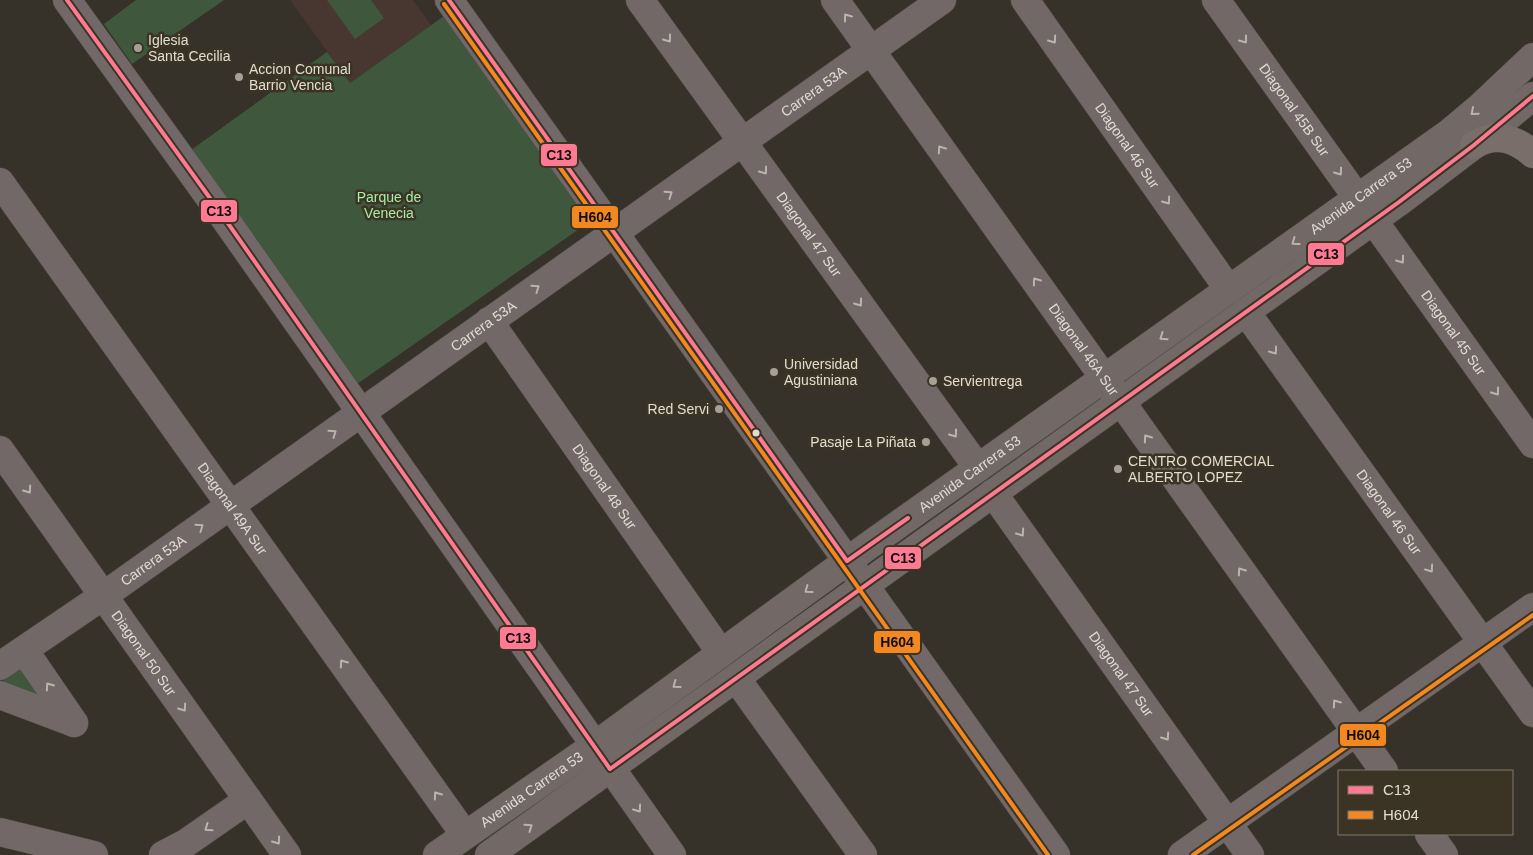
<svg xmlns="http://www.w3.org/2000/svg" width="1533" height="855" viewBox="0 0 1533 855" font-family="Arial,sans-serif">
	<rect width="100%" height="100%" fill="#363229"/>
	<path fill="#483631" d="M290 0H413L431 25 350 83Z"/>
	<g fill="#3f583d">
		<path d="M136 0H224L132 64 104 24Z"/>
		<path d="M327 0H371L384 18 355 39Z"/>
		<path d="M444 16 592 220 357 384 191 150 327 52 350 83Z"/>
		<path d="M20 669 40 697 0 683Z"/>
	</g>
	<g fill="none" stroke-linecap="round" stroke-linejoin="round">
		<defs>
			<g id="minor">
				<path d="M67 0 225 219 672 855"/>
				<path d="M449 0 1056 855"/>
				<path id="s1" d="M640 0 978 468"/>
				<path id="s2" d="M835 0 1384 771"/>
				<path id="s3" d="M1025 0 1229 290"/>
				<path id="s4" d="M1216 0 1533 444"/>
				<path id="s5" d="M0 182 465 835"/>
				<path id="s6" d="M1246 312 1533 713"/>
				<path id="s7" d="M489 321 721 653"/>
				<path id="s8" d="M0 450 287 855"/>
				<path id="s9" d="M993 493 1250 855"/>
				<path d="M24 650 74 723"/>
				<path id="s10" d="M0 666 103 596 942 0"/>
				<path d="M736 678 863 855"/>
				<path d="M0 695 74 723"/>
				<path d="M0 832 94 855"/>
				<path d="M1429 834 1444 855"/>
				<path d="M163 855 186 843 248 800"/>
				<path d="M1182 855 1533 607"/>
			</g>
			<g id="major">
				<path id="s11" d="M437 855 594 746 868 546 1449 133 1480 107 1533 57"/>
				<path d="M489 855 1399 202 1474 145 1533 96"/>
			</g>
			<path id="highway" d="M1474 145C1495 132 1515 138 1533 154"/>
		</defs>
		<use href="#minor" stroke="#514d45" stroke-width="29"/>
		<use href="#major" stroke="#514d45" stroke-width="29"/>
		<use href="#highway" stroke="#514d45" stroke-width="29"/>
		<use href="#minor" stroke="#726868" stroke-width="28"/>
		<use href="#major" stroke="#726865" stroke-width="28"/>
		<use href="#highway" stroke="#7a6e6b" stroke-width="28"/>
		<defs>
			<g id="bus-1">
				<path d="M67 0 225 219 610 769 1399 202 1474 145 1533 96"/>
				<path d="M449 0 847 561 908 518"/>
			</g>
			<g id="bus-2">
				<path d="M444 4 1048 855"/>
				<path d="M1193 855 1533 615"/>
			</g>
		</defs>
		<use href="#bus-1" stroke="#3b3424" stroke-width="8"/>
		<use href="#bus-2" stroke="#3b3424" stroke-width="8"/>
		<use href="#bus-1" stroke="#fe7a93" stroke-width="4"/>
		<use href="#bus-2" stroke="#f38820" stroke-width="4"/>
	</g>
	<defs><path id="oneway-chevron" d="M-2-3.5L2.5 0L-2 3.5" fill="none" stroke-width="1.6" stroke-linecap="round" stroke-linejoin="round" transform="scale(1.25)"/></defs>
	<g stroke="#bab4ae">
		<use href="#oneway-chevron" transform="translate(847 17) rotate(-126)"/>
		<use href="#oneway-chevron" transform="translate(668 39) rotate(54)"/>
		<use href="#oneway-chevron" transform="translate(1053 40) rotate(55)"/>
		<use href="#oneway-chevron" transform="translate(1244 40) rotate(54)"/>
		<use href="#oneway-chevron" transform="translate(941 149) rotate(-125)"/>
		<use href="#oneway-chevron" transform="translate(764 171) rotate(54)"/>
		<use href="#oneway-chevron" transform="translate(1339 172) rotate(54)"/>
		<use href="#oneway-chevron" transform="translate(669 194) rotate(-35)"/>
		<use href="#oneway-chevron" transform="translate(1167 201) rotate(55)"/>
		<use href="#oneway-chevron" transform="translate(1401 260) rotate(54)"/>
		<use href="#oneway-chevron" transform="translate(1036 281) rotate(-125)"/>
		<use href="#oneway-chevron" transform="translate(536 288) rotate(-35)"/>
		<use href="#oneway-chevron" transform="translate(859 303) rotate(54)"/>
		<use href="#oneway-chevron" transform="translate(1274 351) rotate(54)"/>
		<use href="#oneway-chevron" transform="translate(1496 392) rotate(54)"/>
		<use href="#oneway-chevron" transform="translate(333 433) rotate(-35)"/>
		<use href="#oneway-chevron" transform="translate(954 434) rotate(54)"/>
		<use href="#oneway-chevron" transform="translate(1147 438) rotate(-125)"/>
		<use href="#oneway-chevron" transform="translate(28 490) rotate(55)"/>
		<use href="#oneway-chevron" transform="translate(200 527) rotate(-35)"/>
		<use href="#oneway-chevron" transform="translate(1021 533) rotate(55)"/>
		<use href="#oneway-chevron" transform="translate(1430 569) rotate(54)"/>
		<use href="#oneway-chevron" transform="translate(1241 571) rotate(-125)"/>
		<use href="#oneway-chevron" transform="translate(343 663) rotate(-125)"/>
		<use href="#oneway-chevron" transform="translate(49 686) rotate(-125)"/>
		<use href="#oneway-chevron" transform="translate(1336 703) rotate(-125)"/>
		<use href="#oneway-chevron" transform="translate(183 708) rotate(55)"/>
		<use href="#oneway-chevron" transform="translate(1166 737) rotate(55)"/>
		<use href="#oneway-chevron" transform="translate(437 795) rotate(-125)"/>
		<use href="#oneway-chevron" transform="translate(638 809) rotate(54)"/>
		<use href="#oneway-chevron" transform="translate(208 828) rotate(145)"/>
		<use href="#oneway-chevron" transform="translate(277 841) rotate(55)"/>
	</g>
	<g stroke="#bab4ac">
		<use href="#oneway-chevron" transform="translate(1474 112) rotate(139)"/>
		<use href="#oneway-chevron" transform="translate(1295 242) rotate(144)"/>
		<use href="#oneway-chevron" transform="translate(1163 337) rotate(145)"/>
		<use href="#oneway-chevron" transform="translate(808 590) rotate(144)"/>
		<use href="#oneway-chevron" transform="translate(676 685) rotate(144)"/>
		<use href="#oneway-chevron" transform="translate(529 827) rotate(-35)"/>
	</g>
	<g fill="#a5a198" stroke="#3b3424" stroke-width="2">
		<circle cx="138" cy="48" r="5"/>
		<circle cx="239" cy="77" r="5"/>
		<circle cx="774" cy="372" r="5"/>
		<circle cx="933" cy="381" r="5"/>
		<circle cx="719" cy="409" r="5"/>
		<circle cx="926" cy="442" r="5"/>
		<circle cx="1118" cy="469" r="5"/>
	</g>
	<circle fill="#e1ddd3" stroke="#3b3424" stroke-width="2" cx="756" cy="433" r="4.5"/>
	<g text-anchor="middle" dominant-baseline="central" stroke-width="5" stroke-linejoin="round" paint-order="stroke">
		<g font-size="14" fill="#e1ddd3" stroke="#3b3424" text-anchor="start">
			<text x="148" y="40">Iglesia<tspan x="148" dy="16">Santa Cecilia</tspan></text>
			<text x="249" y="69">Accion Comunal<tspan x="249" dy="16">Barrio Vencia</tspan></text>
			<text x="784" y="364">Universidad<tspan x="784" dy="16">Agustiniana</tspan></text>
			<text x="943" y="381">Servientrega</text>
			<text x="709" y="409" text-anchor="end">Red Servi</text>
			<text x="916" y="442" text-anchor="end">Pasaje La Piñata</text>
			<text x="1128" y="461">CENTRO COMERCIAL<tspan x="1128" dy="16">ALBERTO LOPEZ</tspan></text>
		</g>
		<g font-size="14" fill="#e1ddd3" stroke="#3b3424">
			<text stroke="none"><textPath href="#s10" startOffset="996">Carrera 53A</textPath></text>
			<text stroke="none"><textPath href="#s4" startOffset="135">Diagonal 45B Sur</textPath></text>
			<text stroke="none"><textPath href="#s3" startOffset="178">Diagonal 46 Sur</textPath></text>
			<text stroke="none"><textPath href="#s11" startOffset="1135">Avenida Carrera 53</textPath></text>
			<text stroke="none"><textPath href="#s1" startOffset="289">Diagonal 47 Sur</textPath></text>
			<text stroke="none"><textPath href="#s10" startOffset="591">Carrera 53A</textPath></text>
			<text stroke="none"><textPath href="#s4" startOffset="409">Diagonal 45 Sur</textPath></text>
			<text stroke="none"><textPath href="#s2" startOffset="429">Diagonal 46A Sur</textPath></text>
			<text stroke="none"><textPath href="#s11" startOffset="655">Avenida Carrera 53</textPath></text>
			<text stroke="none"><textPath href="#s7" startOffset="202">Diagonal 48 Sur</textPath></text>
			<text stroke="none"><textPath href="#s5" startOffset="401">Diagonal 49A Sur</textPath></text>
			<text stroke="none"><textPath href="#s6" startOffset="246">Diagonal 46 Sur</textPath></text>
			<text stroke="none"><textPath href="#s10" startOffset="186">Carrera 53A</textPath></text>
			<text stroke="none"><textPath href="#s8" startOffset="249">Diagonal 50 Sur</textPath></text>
			<text stroke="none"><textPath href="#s9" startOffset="222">Diagonal 47 Sur</textPath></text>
			<text stroke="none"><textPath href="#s11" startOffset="115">Avenida Carrera 53</textPath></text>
		</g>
		<g font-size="14" fill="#a5eda6" stroke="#3b3424">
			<text x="389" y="197">Parque de<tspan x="389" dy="16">Venecia</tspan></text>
		</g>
	</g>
	<g stroke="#3b3424" stroke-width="2">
		<rect x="540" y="143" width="38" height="24" rx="5" fill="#fe7a93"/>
		<rect x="200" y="199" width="38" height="24" rx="5" fill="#fe7a93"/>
		<rect x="571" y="205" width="48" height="24" rx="5" fill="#f38820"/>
		<rect x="1307" y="242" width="38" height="24" rx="5" fill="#fe7a93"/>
		<rect x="884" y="546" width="38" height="24" rx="5" fill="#fe7a93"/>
		<rect x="499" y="626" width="38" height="24" rx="5" fill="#fe7a93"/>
		<rect x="873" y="630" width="48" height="24" rx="5" fill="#f38820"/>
		<rect x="1339" y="723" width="48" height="24" rx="5" fill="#f38820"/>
	</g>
	<g font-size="14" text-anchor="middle" font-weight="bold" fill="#111">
		<text x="559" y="160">C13</text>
		<text x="219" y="216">C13</text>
		<text x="595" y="222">H604</text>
		<text x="1326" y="259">C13</text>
		<text x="903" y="563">C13</text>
		<text x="518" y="643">C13</text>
		<text x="897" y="647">H604</text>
		<text x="1363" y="740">H604</text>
	</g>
	<rect x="1338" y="770" width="175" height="65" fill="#3b3424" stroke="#7d786a"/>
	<rect x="1348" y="786" width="25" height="8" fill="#fe7a93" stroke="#7d786a"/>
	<text x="1383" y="795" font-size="15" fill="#e1ddd3">C13</text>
	<rect x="1348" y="811" width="25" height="8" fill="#f38820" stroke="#7d786a"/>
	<text x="1383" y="820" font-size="15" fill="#e1ddd3">H604</text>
</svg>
